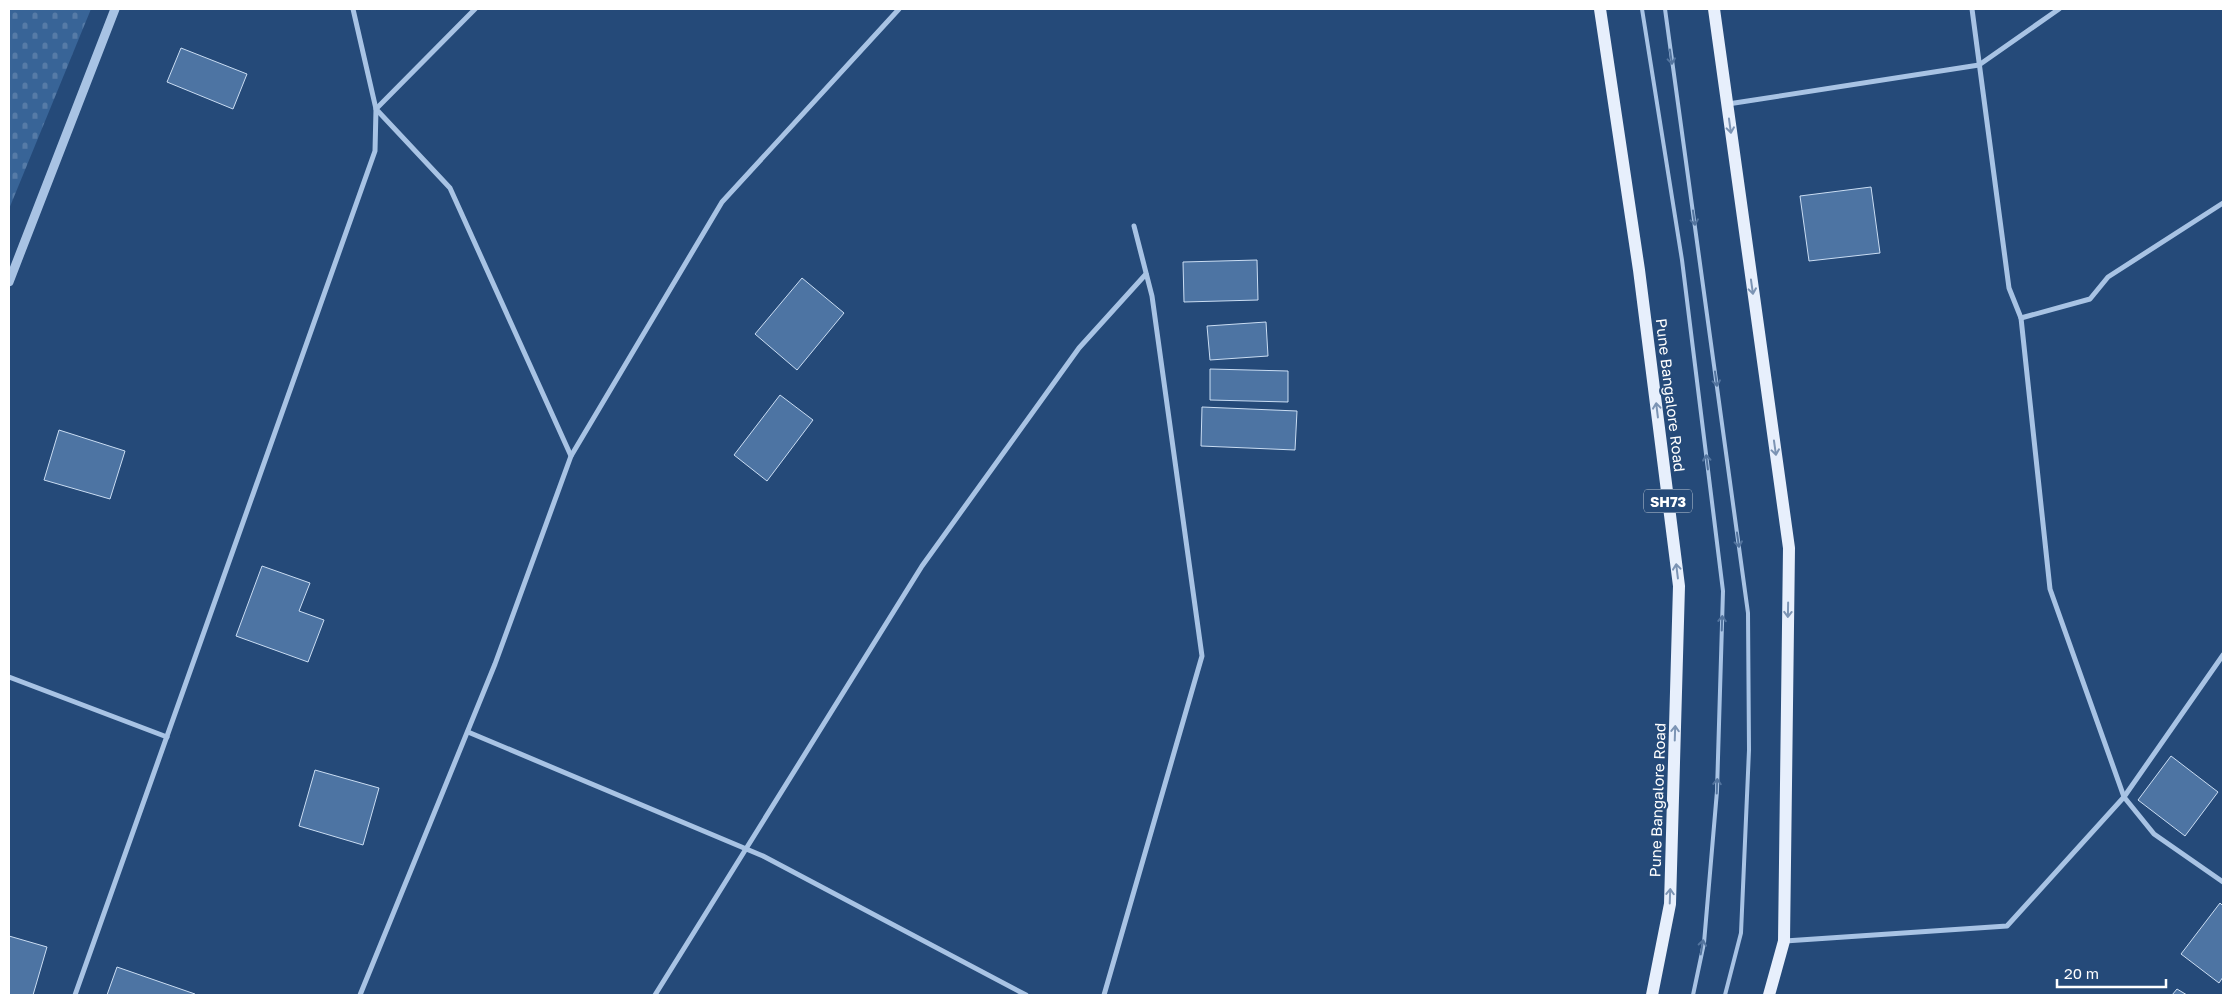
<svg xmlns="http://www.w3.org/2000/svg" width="2232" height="1004" viewBox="0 0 2232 1004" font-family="'Golos Text',sans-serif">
	<defs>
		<pattern id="cemetery-stones" width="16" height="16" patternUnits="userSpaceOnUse" patternTransform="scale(1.25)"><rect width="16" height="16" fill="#386497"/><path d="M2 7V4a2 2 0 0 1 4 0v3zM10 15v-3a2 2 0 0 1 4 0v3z" fill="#567ba7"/></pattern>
	</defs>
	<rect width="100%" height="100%" fill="#254a79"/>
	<path fill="url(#cemetery-stones)" d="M9 9H91L9 209Z"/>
	<g fill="#4d74a3" stroke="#caddf3">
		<path d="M181 48 247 74 233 109 167 82Z"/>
		<path d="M1871 187 1880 253 1809 261 1800 196Z"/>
		<path d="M1257 260 1258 300 1184 302 1183 262Z"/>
		<path d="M802 278 844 313 797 370 755 334Z"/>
		<path d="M1266 322 1268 356 1210 360 1207 326Z"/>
		<path d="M1210 369 1288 371V402L1210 400Z"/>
		<path d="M780 395 813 420 767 481 734 455Z"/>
		<path d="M1202 407 1297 411 1295 450 1201 446Z"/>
		<path d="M59 430 125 451 110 499 44 480Z"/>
		<path d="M262 566 310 583 299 611 324 620 308 662 236 636Z"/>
		<path d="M2171 756 2218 792 2185 836 2138 800Z"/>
		<path d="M315 770 379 788 363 845 299 826Z"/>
		<path d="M2220 903 2223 906V977L2219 983 2181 954Z"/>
		<path d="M9 936 47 947 33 995H9Z"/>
		<path d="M117 967 195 994 194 995H107Z"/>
		<path d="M2177 989 2187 995H2172Z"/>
	</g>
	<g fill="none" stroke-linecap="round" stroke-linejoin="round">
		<g stroke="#a8c3e4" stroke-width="4">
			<path d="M1642 9 1682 260 1723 591 1717 791 1704 943 1693 995"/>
			<path d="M1665 9 1748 613 1749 750 1741 933 1725 995"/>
		</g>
		<g stroke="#a8c3e4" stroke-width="5">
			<path d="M1972 9 2009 288 2021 318 2050 589 2124 797 2154 834 2223 882"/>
			<path d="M1728 104 1979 65 2059 9"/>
			<path d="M2021 318 2090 299 2108 277 2223 203"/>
			<path d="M571 456 722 202 899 9"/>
			<path d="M9 677 167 737"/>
			<path d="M468 732 763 856 1026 995"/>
			<path d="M1785 941 2007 926 2124 797 2223 655"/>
			<path d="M75 995 375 151 376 109 353 9"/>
			<path d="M360 995 495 664 571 456 450 188 376 109 475 9"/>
			<path d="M655 995 922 566 1079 348 1146 274"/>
			<path d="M1104 995 1202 656 1152 296 1134 226"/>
		</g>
		<path stroke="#a8c3e4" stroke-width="9" d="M9 282 115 9"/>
		<g stroke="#e7effc" stroke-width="12">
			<path d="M1600 9 1639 270 1679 586 1670 904 1652 995"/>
			<path d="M1714 9 1789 548 1784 941 1769 995"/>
		</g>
	</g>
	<defs><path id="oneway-shaft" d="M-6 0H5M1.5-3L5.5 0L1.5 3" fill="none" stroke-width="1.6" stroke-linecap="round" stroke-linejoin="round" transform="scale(1.25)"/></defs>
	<g stroke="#53749e">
		<use href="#oneway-shaft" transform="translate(1671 57) rotate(82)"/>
		<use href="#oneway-shaft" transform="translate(1694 218) rotate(82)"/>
		<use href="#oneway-shaft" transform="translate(1716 379) rotate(82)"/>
		<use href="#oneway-shaft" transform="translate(1707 462) rotate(-97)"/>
		<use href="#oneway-shaft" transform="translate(1738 540) rotate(82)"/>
		<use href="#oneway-shaft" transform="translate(1722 623) rotate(-88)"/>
		<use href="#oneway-shaft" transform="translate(1717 786) rotate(-88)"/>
		<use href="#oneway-shaft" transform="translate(1702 947) rotate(-80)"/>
	</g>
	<g stroke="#7c94b4">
		<use href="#oneway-shaft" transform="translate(1730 126) rotate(82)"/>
		<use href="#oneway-shaft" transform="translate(1752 287) rotate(82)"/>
		<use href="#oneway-shaft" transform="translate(1657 410) rotate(-97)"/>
		<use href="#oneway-shaft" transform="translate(1775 448) rotate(82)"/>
		<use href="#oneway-shaft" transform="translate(1677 571) rotate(-97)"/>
		<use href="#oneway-shaft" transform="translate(1788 610) rotate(91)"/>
		<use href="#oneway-shaft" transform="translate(1675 733) rotate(-88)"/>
		<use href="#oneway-shaft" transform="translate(1670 896) rotate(-88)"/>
	</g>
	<g text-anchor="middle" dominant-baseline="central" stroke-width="4.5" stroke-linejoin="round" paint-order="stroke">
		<rect fill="#254a79" stroke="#bec9d7" stroke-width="1" x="1644" y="489.5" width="48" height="23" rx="4"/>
		<g font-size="14" font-weight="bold" fill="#fff">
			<text x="1668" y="501">SH73</text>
		</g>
		<g font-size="15" fill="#fff" stroke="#254a79">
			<text transform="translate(1671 395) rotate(83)">Pune Bangalore Road</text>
			<text transform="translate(1657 800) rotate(-88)">Pune Bangalore Road</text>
		</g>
	</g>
	<rect width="2232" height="1004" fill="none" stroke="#ffffff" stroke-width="20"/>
	<path d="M2057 979v8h109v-8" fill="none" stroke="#ffffff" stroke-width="2.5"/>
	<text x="2064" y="979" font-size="15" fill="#ffffff" stroke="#254a79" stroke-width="4" paint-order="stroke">20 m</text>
</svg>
